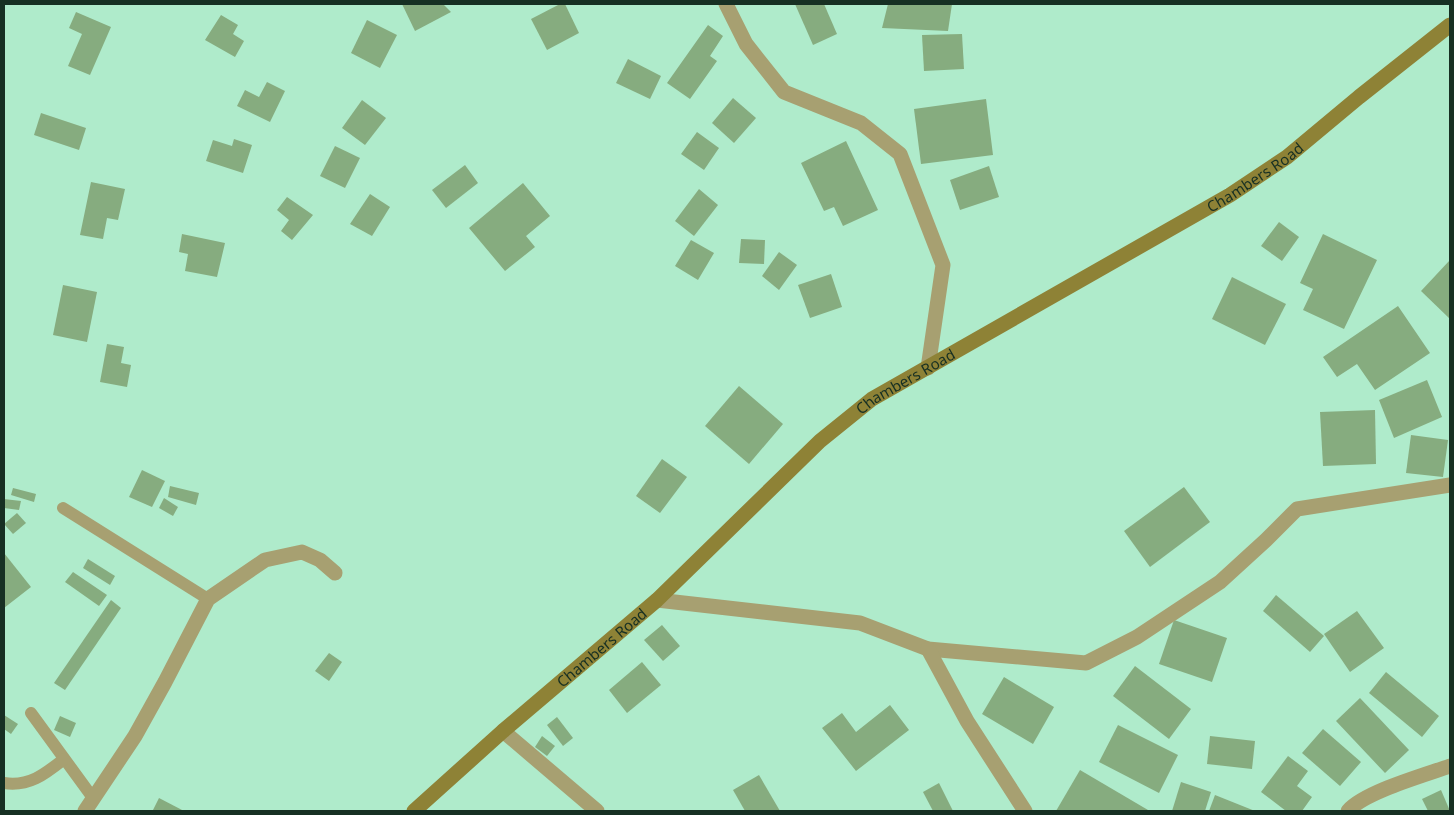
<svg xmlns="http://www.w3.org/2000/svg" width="1454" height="815" viewBox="0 0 1454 815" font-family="'Noto Sans',sans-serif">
	<rect width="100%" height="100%" fill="#afebcb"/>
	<g fill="#86ac7f">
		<path d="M402 4H443L451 12 415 31Z"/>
		<path d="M560 4H565L579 33 547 50 531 19Z"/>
		<path d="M795 4H824L837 34 813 45Z"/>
		<path d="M888 4H952L948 31 882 28Z"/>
		<path d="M76 12 111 27 90 75 68 66 82 34 69 28Z"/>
		<path d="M221 15 238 25 233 34 244 41 235 57 205 40Z"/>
		<path d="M367 20 397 35 380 68 351 53Z"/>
		<path d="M708 25 723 36 710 56 717 61 690 99 667 83Z"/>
		<path d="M962 34 964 69 924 71 922 35Z"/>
		<path d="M628 59 661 76 650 99 616 83Z"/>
		<path d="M267 82 285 91 270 122 237 106 245 90 259 97Z"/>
		<path d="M733 98 756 118 734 143 712 123Z"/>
		<path d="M986 99 993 155 921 164 914 109Z"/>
		<path d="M362 100 386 118 365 145 342 128Z"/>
		<path d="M41 113 86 128 79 150 34 135Z"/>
		<path d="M697 132 719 148 704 170 681 154Z"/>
		<path d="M234 139 252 145 243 173 206 161 213 140 232 146Z"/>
		<path d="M846 141 878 210 843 226 834 207 824 211 801 163Z"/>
		<path d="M335 146 360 158 345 188 320 176Z"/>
		<path d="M465 165 478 183 446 208 432 190Z"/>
		<path d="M989 166 999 197 960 210 950 180Z"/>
		<path d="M91 182 125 189 118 220 107 218 103 239 80 235Z"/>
		<path d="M523 183 550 216 526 236 535 247 505 271 469 228Z"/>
		<path d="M699 189 718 205 694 236 675 221Z"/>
		<path d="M370 194 390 207 372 236 350 224Z"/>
		<path d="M287 197 313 215 292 240 281 231 289 220 277 210Z"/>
		<path d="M1279 222 1299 237 1282 261 1261 246Z"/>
		<path d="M182 234 225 243 217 277 185 271 188 254 179 252Z"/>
		<path d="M1323 234 1377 260 1344 329 1303 310 1313 289 1300 283Z"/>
		<path d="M741 239 765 240 764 264 739 263Z"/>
		<path d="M691 240 714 253 698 280 675 266Z"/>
		<path d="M779 252 797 265 779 290 762 276Z"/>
		<path d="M1450 260V319L1421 291Z"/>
		<path d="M831 274 842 307 810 318 798 285Z"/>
		<path d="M1232 277 1286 304 1265 345 1212 319Z"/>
		<path d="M63 285 97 292 87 342 53 335Z"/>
		<path d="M1398 306 1430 353 1375 390 1357 364 1337 377 1323 357Z"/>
		<path d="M107 344 124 347 121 363 131 365 127 387 100 382Z"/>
		<path d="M1427 380 1442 417 1394 438 1379 400Z"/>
		<path d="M739 386 783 424 749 464 705 426Z"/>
		<path d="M1375 410 1376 464 1323 466 1320 412Z"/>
		<path d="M1411 435 1448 440 1443 477 1406 473Z"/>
		<path d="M662 459 687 477 660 513 636 496Z"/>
		<path d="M142 470 165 481 152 507 129 497Z"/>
		<path d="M170 486 199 493 196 505 168 497Z"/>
		<path d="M1184 487 1210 522 1150 567 1124 531Z"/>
		<path d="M13 488 36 494 34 502 11 495Z"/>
		<path d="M164 498 178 507 173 516 159 508Z"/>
		<path d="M4 499 21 501 19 510 4 508Z"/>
		<path d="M17 513 26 523 13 534 4 524Z"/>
		<path d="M4 553 31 587 4 608Z"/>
		<path d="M88 559 115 576 110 585 83 568Z"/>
		<path d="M73 572 107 595 99 606 65 582Z"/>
		<path d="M1276 595 1324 636 1310 652 1263 611Z"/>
		<path d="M111 600 121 608 65 690 54 683Z"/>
		<path d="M1357 611 1384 648 1350 672 1324 634Z"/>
		<path d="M1174 620 1227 638 1212 682 1159 664Z"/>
		<path d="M662 625 680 646 663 661 644 640Z"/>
		<path d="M329 653 342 662 329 681 315 671Z"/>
		<path d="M642 662 661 685 627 713 609 690Z"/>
		<path d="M1135 666 1191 709 1169 739 1113 696Z"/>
		<path d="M1386 672 1439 716 1422 737 1369 693Z"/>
		<path d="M1004 677 1054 707 1033 744 982 714Z"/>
		<path d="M1360 698 1409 750 1385 773 1336 721Z"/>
		<path d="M890 705 909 730 856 771 822 728 842 713 856 732Z"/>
		<path d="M4 715 18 724 11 734 4 729Z"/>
		<path d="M60 716 76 723 70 737 54 730Z"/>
		<path d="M557 717 573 738 563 746 547 725Z"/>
		<path d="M1118 725 1178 755 1159 793 1099 762Z"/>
		<path d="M1323 729 1361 762 1340 786 1302 753Z"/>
		<path d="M542 736 555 746 547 756 535 747Z"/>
		<path d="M1210 736 1255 741 1252 769 1207 764Z"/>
		<path d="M1288 756 1308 771 1297 786 1312 797 1302 811H1286L1261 792Z"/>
		<path d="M1080 770 1148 810 1147 811H1056Z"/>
		<path d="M759 775 780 811H745L733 790Z"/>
		<path d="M1181 782 1211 792 1205 811H1172Z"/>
		<path d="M939 783 953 811H933L923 792Z"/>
		<path d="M1441 790 1450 811H1428L1422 799Z"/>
		<path d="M1215 795 1255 811H1209Z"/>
		<path d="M159 798 184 811H155L153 810Z"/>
	</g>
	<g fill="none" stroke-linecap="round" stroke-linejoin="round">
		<g stroke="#a7a071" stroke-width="12">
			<path d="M63 508 208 599"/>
			<path d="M31 713 93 798"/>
			<path d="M4 783C29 787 45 774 64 759"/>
		</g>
		<g stroke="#a7a071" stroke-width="15">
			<path d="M726 4 746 44 784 92 861 123 900 154 943 265 928 368"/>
			<path d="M657 600 860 623 928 649 1086 663 1137 637 1220 582 1266 540 1297 509 1450 485"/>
			<path d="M928 649 967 721 1025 811"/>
			<path d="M503 731 597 811"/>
			<path d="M85 811 135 736 165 682 208 599 265 560 302 552 320 560 335 573"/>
			<path d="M1348 811C1364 792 1425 775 1450 766"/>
		</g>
		<path stroke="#8e8236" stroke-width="15" id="s1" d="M414 811 503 731 657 600 820 441 872 399 1230 195 1287 157 1359 97 1450 25"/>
	</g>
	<g text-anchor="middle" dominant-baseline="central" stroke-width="4" stroke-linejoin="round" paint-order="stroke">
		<g font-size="15" fill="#173023" stroke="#f8fefa">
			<text stroke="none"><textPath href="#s1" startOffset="1059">Chambers Road</textPath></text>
			<text stroke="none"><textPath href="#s1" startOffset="654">Chambers Road</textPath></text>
			<text stroke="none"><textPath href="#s1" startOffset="249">Chambers Road</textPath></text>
		</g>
	</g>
	<rect width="1454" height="815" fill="none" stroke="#173023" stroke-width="10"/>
</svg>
